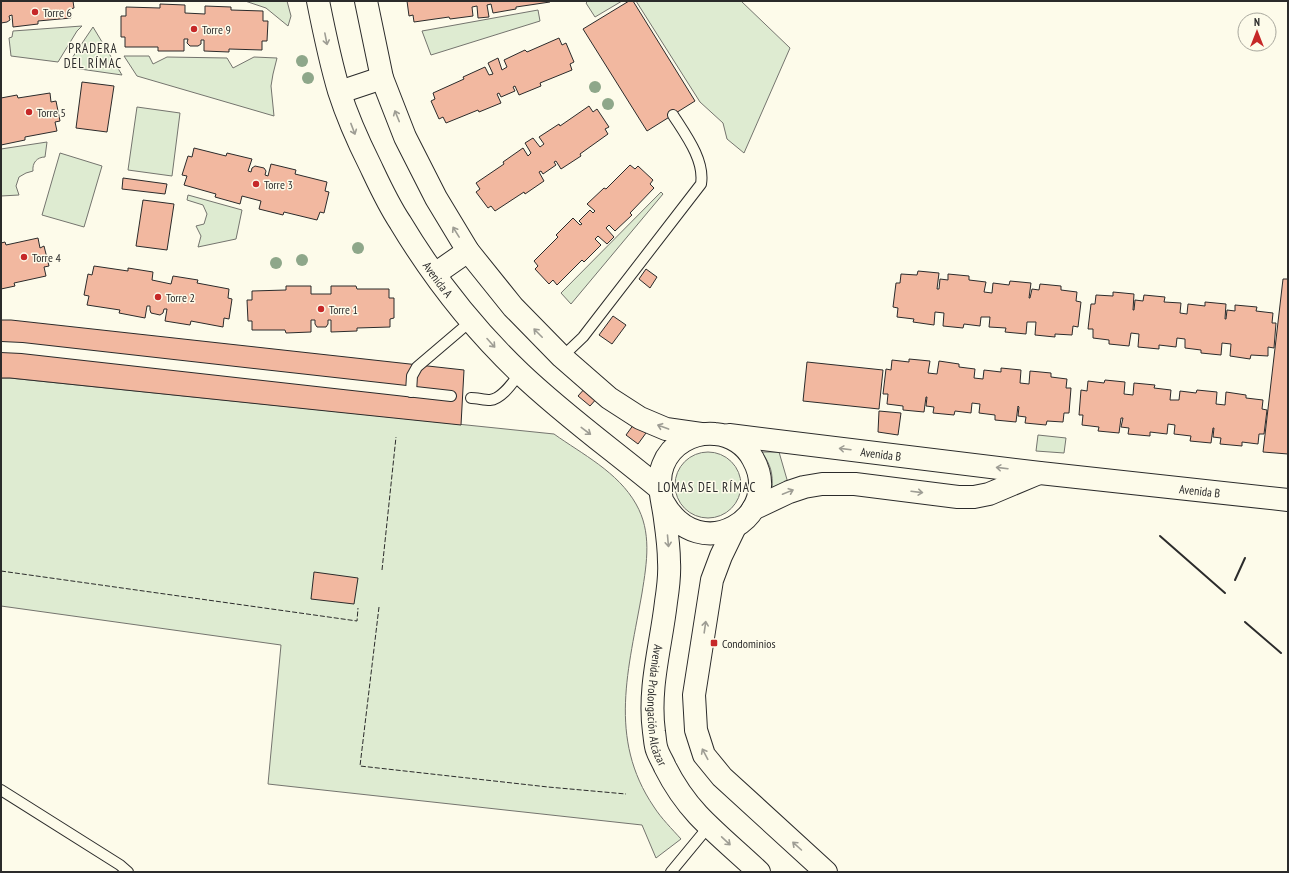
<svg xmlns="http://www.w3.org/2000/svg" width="1289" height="873" viewBox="0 0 1289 873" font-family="'PT Sans Narrow',sans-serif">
	<rect width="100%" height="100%" fill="#fdfbea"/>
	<g fill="#deebd1" stroke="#74746e">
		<path d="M245 1H287L291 16 288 26 266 8Z"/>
		<path d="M588 1H622L595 17 586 3Z"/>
		<path d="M636 1H741L790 48 744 153 727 139 723 123 700 102Z"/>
		<path d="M538 10 540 21 431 55 422 31Z"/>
		<path d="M82 26 77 31 58 62 11 56 9 38 12 37 13 31Z"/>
		<path d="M93 27 122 75 66 67Z"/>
		<path d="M124 56H149L153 64 167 57 227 58 233 68 254 57 277 58 273 74 271 86 274 116 137 76Z"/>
		<path d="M137 107 180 113 172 176 128 170Z"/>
		<path d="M47 142 45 157C37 157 32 163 33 171L26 173 19 177 16 186 19 195 1 196V149Z"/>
		<path d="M60 153 102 166 84 227 42 215Z"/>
		<path d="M661 192 663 194 571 304 561 293Z"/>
		<path d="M188 195 242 210 236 239 198 247 201 236 196 226 204 224 207 214 203 205 187 200Z"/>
		<path d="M1 378H10L554 434C582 454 618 472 636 504 652 532 647 562 642 593 629 668 607 738 654 807 661 818 672 829 681 839L656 858 642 825 268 784 281 645 1 606Z"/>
		<path d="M1038 435 1066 438 1064 453 1036 451Z"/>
		<circle cx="708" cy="485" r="33"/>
		<path d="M762 452H779L788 483 772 489C773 473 771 466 762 452Z"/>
	</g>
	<g fill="#f2b8a0" stroke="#2b2b2b">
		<path d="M1 1H73L74 8 70 9 71 18 38 21V24L13 27 12 15 9 16 10 20 7 22 1 23Z"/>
		<path d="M407 1H550V2L516 7V9L493 13 491 4 487 5 489 17 478 18 477 6 472 7 473 16 450 19 449 17 414 22 413 15 409 16Z"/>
		<path d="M629 1H633L695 101 647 131 583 29Z"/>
		<path d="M160 4 185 5V13L205 14V6L231 7V10L263 11V21H268L267 41H262V50L229 49V52L204 51V40H201V44L198 46H190L187 43 188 39H184V51H158V47H125V37H121V16H126V7L160 8Z"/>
		<path d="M559 38 562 45 566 43 574 62 570 64 572 70 540 83 541 86 519 95 515 86 513 87 515 91 501 97 499 93 497 94 501 103 479 112 478 110 446 123 443 117 439 119 431 101 435 99 433 93 464 79 463 77 485 67 489 75 493 74 488 63 498 58 502 70 507 67 504 60 525 50 527 52Z"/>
		<path d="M82 82 114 86 107 132 76 128Z"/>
		<path d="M50 93 51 102 56 101 60 121 55 122 57 131 25 137V140L1 145V98L17 95 18 98Z"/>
		<path d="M589 106 593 112 597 109 609 127 605 129 608 134 580 154 581 156 561 169 556 161 554 162 556 165 543 174 541 171 539 172 544 181 525 194 524 192 495 211 491 206 488 208 476 192 480 189 476 183 504 164 503 162 523 148 528 156 531 153 525 143 533 138 540 147 544 144 539 137 559 124 560 126Z"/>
		<path d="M194 148 226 156 227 153 252 159 248 171 251 172 252 168 255 166 264 168 266 171 265 175 268 176 271 164 296 170 295 174 327 182 325 191 329 192 324 213 320 212 317 220 284 212 283 215 259 209 261 201 242 196 240 204 215 197 216 194 184 185 187 176 182 175 188 156 192 157Z"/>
		<path d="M630 165 635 169 638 166 653 180 650 184 654 188 630 213 632 215 615 231 609 225 606 228 614 237 607 244 598 236 595 239 601 245 584 262 582 260 557 285 553 280 549 284 535 269 538 266 534 261 558 237 556 235 573 218 580 225 582 224 579 221 590 210 593 213 595 211 587 204 604 188 606 189Z"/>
		<path d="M123 178 167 184 165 194 122 189Z"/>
		<path d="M143 200 174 204 167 250 136 246Z"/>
		<path d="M38 238 40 248 44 246 49 266 44 267 46 276 14 283 15 286 1 289V243L5 242 6 245Z"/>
		<path d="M94 266 128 271V268L153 272 152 280 171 284 173 276 198 280 197 283 229 289 228 298 232 299 229 319 224 318 223 327 191 321 190 325 165 321 167 309H164L163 313 160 315 151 313 150 310V306H147L145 318 119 313 120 310 87 305 89 296 84 295 88 274 92 275Z"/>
		<path d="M646 269 657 277 650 288 639 279Z"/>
		<path d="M918 271 939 273 937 289H939L940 279 948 280V274L969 276V280L986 282 984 292 992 293 993 283 1009 285 1010 281 1031 283 1029 298H1030L1032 289 1039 290 1040 284 1061 286V290L1077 292 1076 301 1081 302 1078 327 1073 326 1072 335 1055 334V337L1035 335 1036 322H1027L1026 334 1005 332 1006 328 989 327 990 317H981L980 326 964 324 963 328 943 326 944 313 935 312 934 325 913 322 914 319 897 317 898 308 893 307 896 283H900L901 274 917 275Z"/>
		<path d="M1283 279H1288V454L1263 452Z"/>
		<path d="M286 286H311V294H331V286H356L357 289H389V298H394V318L390 319V327L357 328V331L331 332V320H328V324L326 327H317L315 324V320H311V332L286 333 285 330H252V321H248L247 300H252V291L286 290Z"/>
		<path d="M1113 292 1134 294 1133 310H1134L1135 300 1143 301 1144 295 1165 297 1164 302 1181 303 1180 313 1187 314 1188 304 1205 306V302L1226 304 1225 319H1226L1227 310 1235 311V305L1257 307 1256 311 1273 313 1272 323H1276L1274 348 1268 347V356L1251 355 1250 359 1230 356 1231 344 1222 343 1221 355 1201 353V350L1185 348V339L1177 338 1176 347 1159 345V349L1138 347 1139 334 1131 333 1129 346 1109 344V340L1093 338V329H1088L1091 304H1095L1096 295 1113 296Z"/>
		<path d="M613 316 626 325 612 344 599 335Z"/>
		<path d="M1 320H11L464 370 461 425 10 378H1Z"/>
		<path d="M909 359 930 361 928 373 937 374 939 361 959 364V367L975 369 974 378 983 379 984 370 1001 372V368L1021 370 1020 383 1029 384 1030 371 1051 373V377L1067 379 1066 388H1071L1069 413H1064L1063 422 1047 421 1046 425 1025 423 1026 417 1018 416 1019 407 1018 406 1016 422 995 420V415L979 413 980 404 972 403 971 413 955 411 954 415 933 413 934 407 926 406 927 397H926L924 412 903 410V406L887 404 888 394H883L886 369 891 370 892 360 909 362Z"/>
		<path d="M807 362 883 370 879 409 803 401Z"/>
		<path d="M1105 380 1125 382 1124 394 1133 395 1134 383 1155 385 1154 388 1171 390 1170 400H1179L1180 391 1196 393 1197 390 1217 392 1216 404 1225 405 1226 392 1246 395V398L1263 400 1262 409 1267 410 1264 434H1259L1258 444 1242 442V446L1220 444 1221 438 1213 437 1214 428H1213L1211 443 1190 441 1191 436 1174 434 1175 425 1168 424 1167 434 1150 432V436L1128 434 1129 428 1121 427 1123 418H1121L1119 433 1098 431 1099 427 1082 425 1083 415H1079L1081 390 1087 391 1088 381 1104 383Z"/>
		<path d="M586 387 598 397 590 406 578 396Z"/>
		<path d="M879 411 901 413 898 435 878 432Z"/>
		<path d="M634 424 646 433 638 444 626 435Z"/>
		<path d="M314 572 358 578 354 604 311 599Z"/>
	</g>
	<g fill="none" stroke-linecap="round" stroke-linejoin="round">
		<defs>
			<g id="lane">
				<path d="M1 347 22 348 451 396"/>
				<path d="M562 357 583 337 701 184C705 160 685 134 673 115"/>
				<path d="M411 392 412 376 417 367 471 321"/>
				<path d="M471 398C477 398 484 400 490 400 502 399 513 382 520 373"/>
				<path d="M1 790 120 865 128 872"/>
				<path d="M671 872 709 826"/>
			</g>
			<g id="secondary">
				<path id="s1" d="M318 1C324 31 330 61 339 91 347 116 358 141 370 165 379 184 388 204 400 222 433 277 474 329 520 373 564 415 613 450 660 489"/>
				<path d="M366 1 382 78 405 137 436 198 468 251 513 307 562 357 609 398 640 418 666 429 701 434"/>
				<path d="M340 92 382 78"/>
				<path d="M435 274 468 251"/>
				<path id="s2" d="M729 435 1040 473 1288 500"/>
				<path id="s3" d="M663 502C700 569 785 516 753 459 746 445 731 435 715 434 693 432 671 444 663 465 656 483 663 501 665 519 667 533 669 548 669 562 670 576 668 589 666 602 661 646 648 688 654 732 655 738 655 745 657 750 659 756 663 762 665 767 673 783 685 801 698 815 717 835 739 853 759 872"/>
				<path d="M753 509 789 492 804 487 822 484H855L958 497H974L989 494 1039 473"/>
				<path d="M735 527 721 556 712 580 694 695 696 730 704 755 722 777 826 872"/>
			</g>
		</defs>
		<use href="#lane" stroke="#2b2b2b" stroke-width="12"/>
		<use href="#secondary" stroke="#2b2b2b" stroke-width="24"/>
		<use href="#lane" stroke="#fdfbea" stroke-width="10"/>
		<use href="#secondary" stroke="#fdfbea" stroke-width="22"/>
		<g stroke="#2b2b2b" stroke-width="1" stroke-dasharray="5 2" stroke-linecap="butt">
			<path d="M382 570 396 437"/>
			<path d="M1 571 357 621 358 608"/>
			<path d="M379 607 360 766 548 787 626 794"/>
		</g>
		<g stroke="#2b2b2b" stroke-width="2">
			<path d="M1160 536 1225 593"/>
			<path d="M1235 580 1245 558"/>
			<path d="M1245 622 1281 653"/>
		</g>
	</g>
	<g fill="#8ea78a">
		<circle cx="302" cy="61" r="6"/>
		<circle cx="308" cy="78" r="6"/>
		<circle cx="595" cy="87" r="6"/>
		<circle cx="608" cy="104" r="6"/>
		<circle cx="358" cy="248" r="6"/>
		<circle cx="302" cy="260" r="6"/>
		<circle cx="276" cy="263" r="6"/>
	</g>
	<defs><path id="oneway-shaft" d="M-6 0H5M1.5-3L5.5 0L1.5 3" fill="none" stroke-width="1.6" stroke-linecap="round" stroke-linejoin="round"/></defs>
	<g stroke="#9e9d94">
		<use href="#oneway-shaft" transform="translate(326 39) rotate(79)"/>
		<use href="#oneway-shaft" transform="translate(397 116) rotate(-112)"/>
		<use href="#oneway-shaft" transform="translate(353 129) rotate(69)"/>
		<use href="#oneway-shaft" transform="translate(456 232) rotate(-122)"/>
		<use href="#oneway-shaft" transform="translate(538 333) rotate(-135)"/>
		<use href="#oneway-shaft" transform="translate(491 343) rotate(48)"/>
		<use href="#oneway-shaft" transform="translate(663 427) rotate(-160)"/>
		<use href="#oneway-shaft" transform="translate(586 431) rotate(37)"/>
		<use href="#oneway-shaft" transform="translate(845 449) rotate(-173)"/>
		<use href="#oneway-shaft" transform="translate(1002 468) rotate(-173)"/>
		<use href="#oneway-shaft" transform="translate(788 492) rotate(-22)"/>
		<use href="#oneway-shaft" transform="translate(917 492) rotate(7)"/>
		<use href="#oneway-shaft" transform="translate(668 541) rotate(85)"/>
		<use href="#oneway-shaft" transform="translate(705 627) rotate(-82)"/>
		<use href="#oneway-shaft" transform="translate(705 754) rotate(-118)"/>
		<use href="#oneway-shaft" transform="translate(726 841) rotate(43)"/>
		<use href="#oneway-shaft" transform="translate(797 846) rotate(-138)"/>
	</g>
	<g fill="#c62828" stroke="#fdfbea" stroke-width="1.5">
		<circle cx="35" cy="12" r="4"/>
		<circle cx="194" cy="29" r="4"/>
		<circle cx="29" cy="112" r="4"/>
		<circle cx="256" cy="184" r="4"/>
		<circle cx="24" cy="257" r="4"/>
		<circle cx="158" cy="297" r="4"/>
		<circle cx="321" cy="309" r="4"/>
		<rect x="710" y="639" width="8" height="8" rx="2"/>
	</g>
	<g text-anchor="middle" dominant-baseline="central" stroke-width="3" stroke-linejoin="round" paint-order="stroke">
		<g font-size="12" fill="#2b2b2b" stroke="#fdfbea" text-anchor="start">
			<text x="43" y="12">Torre 6</text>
			<text x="202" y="29">Torre 9</text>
			<text x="37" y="112">Torre 5</text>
			<text x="264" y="184">Torre 3</text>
			<text x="32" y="257">Torre 4</text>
			<text x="166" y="297">Torre 2</text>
			<text x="329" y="309">Torre 1</text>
			<text x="722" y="643">Condominios</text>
		</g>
		<g font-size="12" fill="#2b2b2b" stroke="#fdfbea">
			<text stroke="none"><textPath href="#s1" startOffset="306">Avenida A</textPath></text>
			<text stroke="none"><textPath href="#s2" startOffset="153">Avenida B</textPath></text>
			<text stroke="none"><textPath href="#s2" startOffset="474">Avenida B</textPath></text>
			<text stroke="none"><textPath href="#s3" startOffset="518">Avenida Prolongación Alcázar</textPath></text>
		</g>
		<g font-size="13" letter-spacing="1" fill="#2b2b2b" stroke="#fdfbea">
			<text x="93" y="48">PRADERA<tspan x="93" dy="15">DEL RÍMAC</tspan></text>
			<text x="707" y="487">LOMAS DEL RÍMAC</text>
		</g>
	</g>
	<rect width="1289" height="873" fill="none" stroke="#2b2b2b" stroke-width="4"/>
	<g transform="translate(1257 32)"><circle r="19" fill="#fdfbea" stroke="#a9a89e"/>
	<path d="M0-3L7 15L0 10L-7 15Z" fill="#c62828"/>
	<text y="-6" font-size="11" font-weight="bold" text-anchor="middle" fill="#2b2b2b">N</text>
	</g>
</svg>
